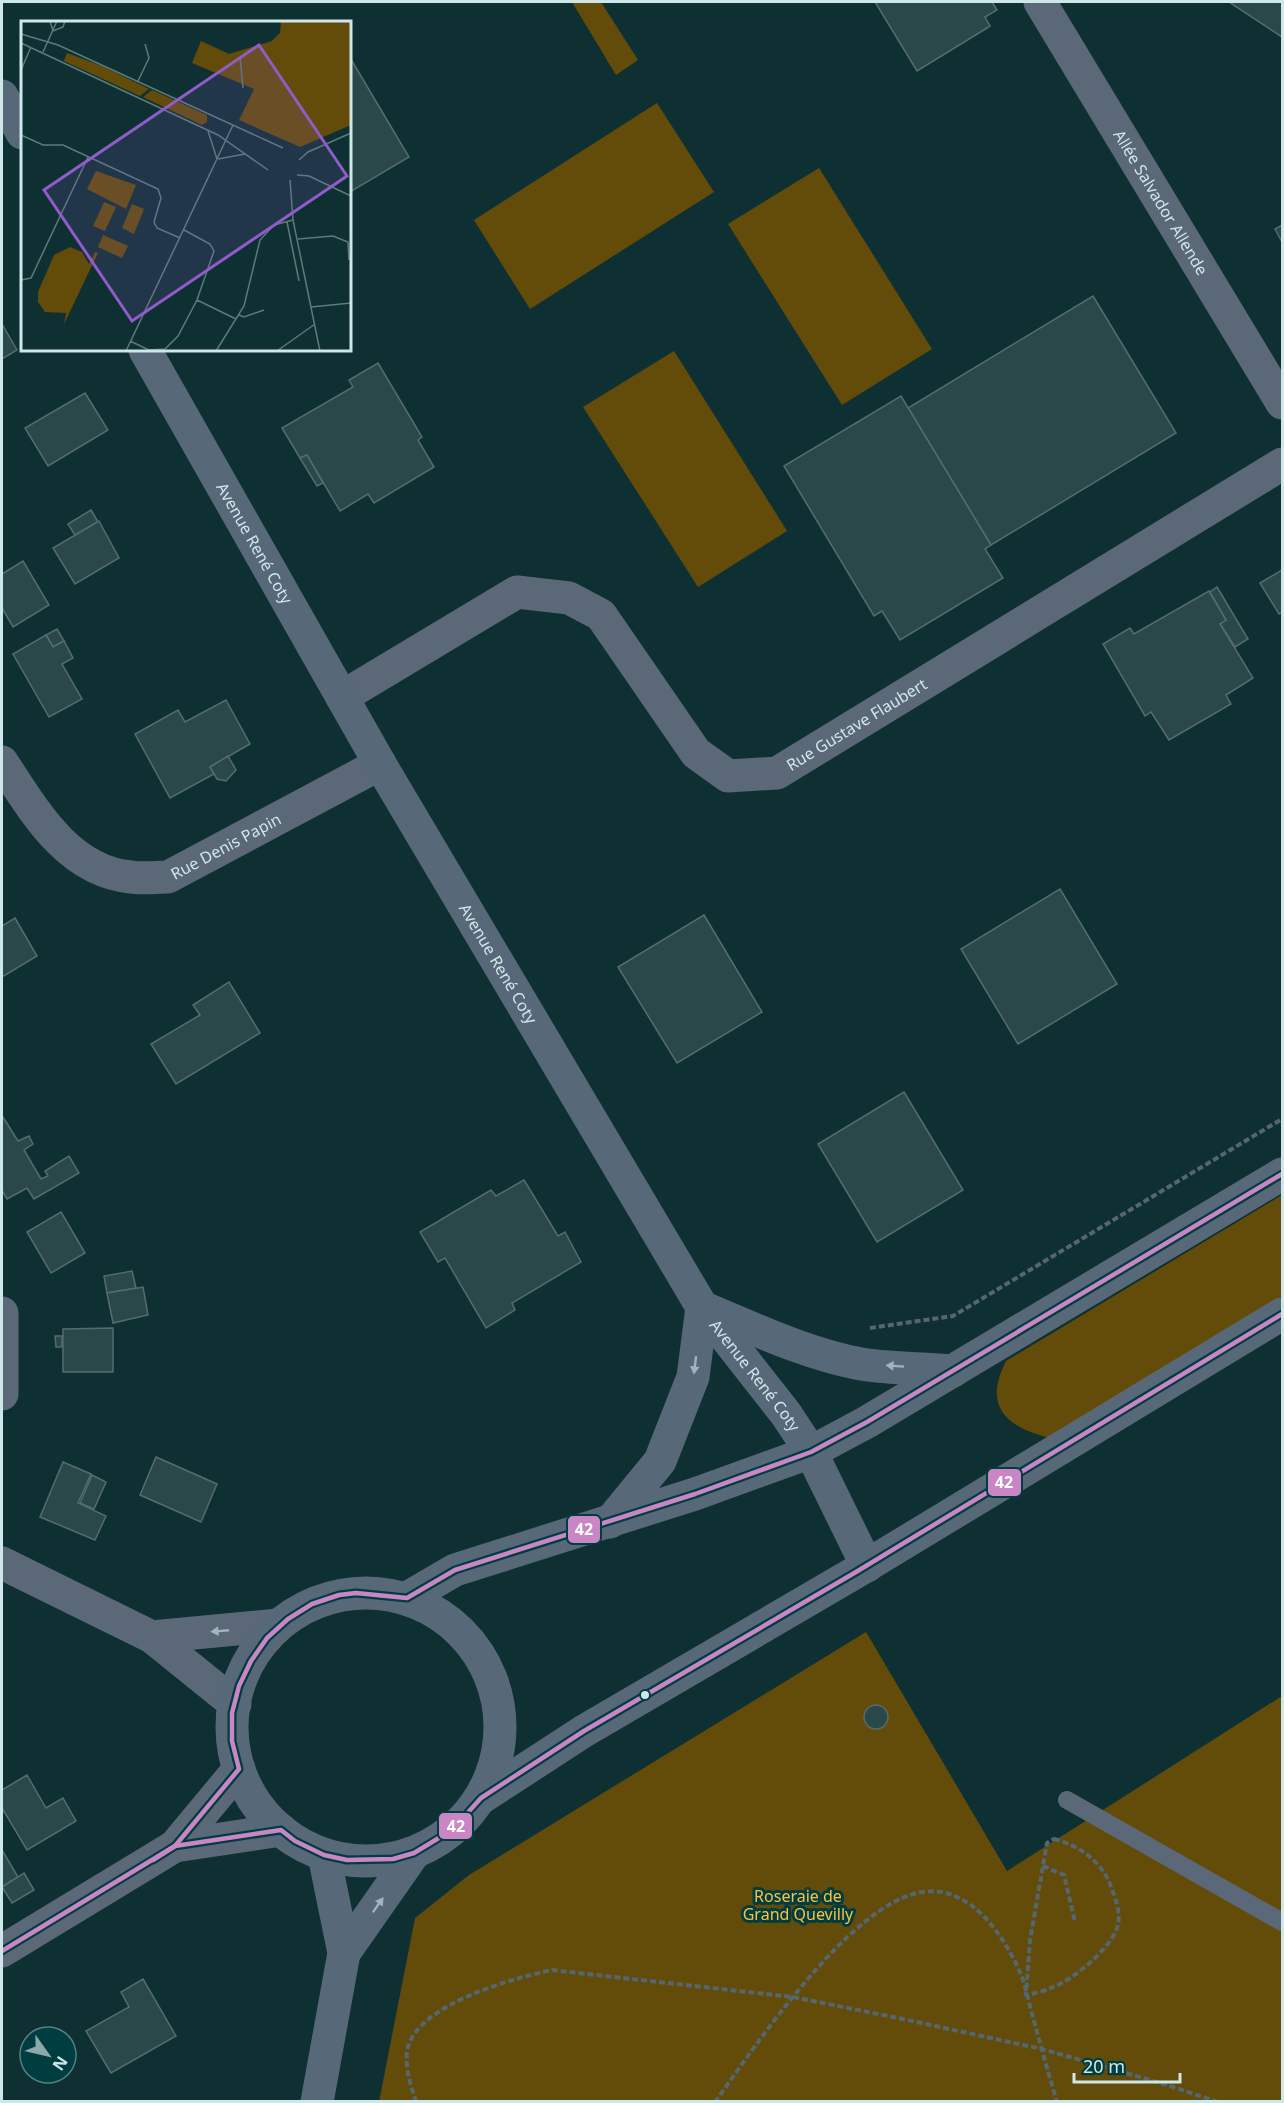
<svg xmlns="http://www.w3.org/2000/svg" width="1284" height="2103" viewBox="0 0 1284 2103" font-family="'Noto Sans',sans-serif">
	<rect width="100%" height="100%" fill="#0f3032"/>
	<g fill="#634c0a">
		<path d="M572 2H601L638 60 616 75Z"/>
		<path d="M657 103 714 192 530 309 474 220Z"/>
		<path d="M819 168 932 349 842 405 728 224Z"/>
		<path d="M674 351 787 531 698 587 583 407Z"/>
		<path d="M1282 1195V1297L1050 1438C1005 1427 983 1406 1006 1361Z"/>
		<path d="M866 1632 1007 1871 1282 1696V2101L379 2102 415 1918 469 1875Z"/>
	</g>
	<g fill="#2a484a" stroke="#546c6e" stroke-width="1.5">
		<path d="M875 2H992L997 10 985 17 990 26 987 28 917 71Z"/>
		<path d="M1229 2H1282V37Z"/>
		<path d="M352 61 409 157 350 192V62Z"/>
		<path d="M1282 225V242L1275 229Z"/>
		<path d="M1093 296 1176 433 991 545 908 408Z"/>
		<path d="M2 324 17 350 2 359Z"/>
		<path d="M378 363 422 437 418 440 434 467 374 503 368 494 340 511 307 455 300 458 282 428 353 387 349 380Z"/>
		<path d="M85 393 108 430 48 466 25 428Z"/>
		<path d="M901 396 991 545 985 549 1003 578 900 640 882 611 874 616 784 466Z"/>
		<path d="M307 455 323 483 317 486 300 458Z"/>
		<path d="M91 510 98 522 75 535 68 524Z"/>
		<path d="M99 521 119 558 75 584 53 548Z"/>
		<path d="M23 561 49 605 13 627 2 608V574Z"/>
		<path d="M1282 570V612L1279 614 1260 583Z"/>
		<path d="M1217 587 1248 639 1235 647 1220 624 1226 620 1210 592Z"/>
		<path d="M1209 591 1226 620 1220 624 1253 678 1226 695 1231 704 1169 740 1151 712 1145 716 1103 644 1130 628 1134 634Z"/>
		<path d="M57 629 64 641 53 647 46 635Z"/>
		<path d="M46 635 53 647 64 641 73 658 62 664 82 699 49 717 13 654Z"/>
		<path d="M226 700 250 744 210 767 214 774 170 798 135 734 178 710 185 722Z"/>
		<path d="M228 756 236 770 226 781 217 779 210 767Z"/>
		<path d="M1060 889 1117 984 1018 1044 961 949Z"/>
		<path d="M704 915 762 1012 677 1063 618 967Z"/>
		<path d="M15 918 37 956 2 977V926Z"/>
		<path d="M229 982 260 1033 176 1084 151 1044 200 1015 193 1005Z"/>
		<path d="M904 1092 963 1190 877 1242 818 1144Z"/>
		<path d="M3 1117 18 1141 29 1136 33 1144 24 1150 41 1179 48 1176 45 1171 69 1156 79 1173 34 1199 27 1188 7 1199 2 1190V1118Z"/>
		<path d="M524 1180 558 1236 565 1232 581 1262 512 1303 515 1310 486 1328 445 1258 438 1262 420 1232 491 1190 496 1196Z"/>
		<path d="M61 1212 85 1253 51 1273 27 1232Z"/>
		<path d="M132 1271 136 1288 107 1293 104 1276Z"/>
		<path d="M143 1287 148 1315 113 1323 107 1293Z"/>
		<path d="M113 1328V1372H63V1329Z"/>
		<path d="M55 1336H62V1347H56Z"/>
		<path d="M156 1457 217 1484 201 1522 140 1495Z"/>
		<path d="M63 1462 91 1474 78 1503 106 1516 95 1540 40 1517Z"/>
		<path d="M92 1475 106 1482 94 1509 80 1503Z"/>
		<circle cx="876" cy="1717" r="12"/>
		<path d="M27 1775 46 1808 63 1798 76 1821 27 1850 2 1808V1790Z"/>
		<path d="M2 1850 18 1877 2 1887Z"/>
		<path d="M24 1873 34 1890 12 1903 2 1887Z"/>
		<path d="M143 1979 176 2036 111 2073 86 2031 129 2007 121 1992Z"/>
	</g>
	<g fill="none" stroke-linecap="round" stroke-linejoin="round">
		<g stroke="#56666f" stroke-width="4" stroke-dasharray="6 3" stroke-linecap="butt">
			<path d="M870 1328 953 1316 1282 1119"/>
			<path d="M1054 1839C1078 1845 1100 1860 1110 1884 1115 1897 1122 1914 1117 1928 1109 1950 1074 1979 1053 1987 1045 1991 1035 1993 1026 1995L1030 1940 1047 1843Z"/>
			<path d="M1043 1866 1064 1875 1075 1922"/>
			<path d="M416 2102C411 2086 405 2069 407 2052 413 2005 514 1978 552 1970L793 1997 898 2018 1042 2049 1164 2084 1218 2102"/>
			<path d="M715 2102C756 2045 852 1901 923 1892 969 1885 1002 1933 1019 1970 1025 1983 1028 1999 1032 2014 1040 2043 1048 2072 1057 2102"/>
		</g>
		<path stroke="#5b6877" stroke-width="18" d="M1067 1800 1282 1922"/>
		<g stroke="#5b6877" stroke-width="33">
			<path id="s1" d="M1040 2 1282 403"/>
			<path id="s2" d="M342 697 517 592 569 598 601 615 696 753 728 776 777 773 1282 464"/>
			<path id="s3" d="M2 762C33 809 67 871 131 877 143 879 156 877 168 877L380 764"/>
			<path d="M2 1313V1394"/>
			<path d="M2 1563 152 1637 235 1704"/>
			<path d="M152 1637 278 1625"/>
			<path d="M175 1846 281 1830"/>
			<path d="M2 1951 175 1846 239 1769"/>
		</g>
		<g stroke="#576979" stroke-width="33">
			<path d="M2 96 22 133"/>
			<path id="s4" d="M145 350 380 764 702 1307 786 1414 811 1452 867 1566"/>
			<path d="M704 1308C755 1329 806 1354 861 1364 891 1369 923 1368 953 1371"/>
			<path d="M610 1522 660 1461 693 1377 702 1307"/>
			<circle cx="366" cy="1727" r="134"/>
			<path d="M407 1598 455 1570 695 1494 811 1452 867 1422 1282 1174"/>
			<path d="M481 1798 584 1731 856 1572 1282 1314"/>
			<path d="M344 1953 414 1853"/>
			<path d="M317 2102 344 1953 324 1855"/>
		</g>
		<defs>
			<g id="bus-1">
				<path d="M153 1860 175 1846 281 1830 295 1841 324 1855 347 1860 393 1859 414 1853 452 1830 481 1798 584 1731 856 1572 1282 1314"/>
				<path d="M2 1951 175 1846 239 1769 232 1741V1713L239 1686 251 1661 267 1638 288 1619 312 1604 339 1595 356 1593 407 1598 455 1570 695 1494 811 1452 867 1422 1282 1174"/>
			</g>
		</defs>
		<use href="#bus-1" stroke="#003d41" stroke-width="9"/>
		<use href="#bus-1" stroke="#ca85c5" stroke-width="4.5"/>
	</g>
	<defs><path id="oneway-solid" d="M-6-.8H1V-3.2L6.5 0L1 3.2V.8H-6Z" transform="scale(1.5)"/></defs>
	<g fill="#9eb5bd">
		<use href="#oneway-solid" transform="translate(695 1365) rotate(97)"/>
		<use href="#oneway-solid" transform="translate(895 1366) rotate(-176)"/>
		<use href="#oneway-solid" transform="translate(378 1905) rotate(-55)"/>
	</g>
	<use fill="#a0b5bc" href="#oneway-solid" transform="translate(220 1631) rotate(175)"/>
	<circle fill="#cee8ea" stroke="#003d41" stroke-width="2" cx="645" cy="1695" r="5"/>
	<g text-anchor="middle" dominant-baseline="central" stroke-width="6" stroke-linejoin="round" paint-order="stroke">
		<g font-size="16" fill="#cee8ea" stroke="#003d41">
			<text stroke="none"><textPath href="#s1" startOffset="234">Allée Salvador Allende</textPath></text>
			<text stroke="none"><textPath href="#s4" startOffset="222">Avenue René Coty</textPath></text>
			<text stroke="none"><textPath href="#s2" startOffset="642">Rue Gustave Flaubert</textPath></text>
			<text stroke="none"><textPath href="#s3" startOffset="282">Rue Denis Papin</textPath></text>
			<text stroke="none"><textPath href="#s4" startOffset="708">Avenue René Coty</textPath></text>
			<text stroke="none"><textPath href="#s4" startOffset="1194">Avenue René Coty</textPath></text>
		</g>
		<g font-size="16" fill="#fec03e" stroke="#003d41">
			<text x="798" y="1896">Roseraie de<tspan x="798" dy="18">Grand Quevilly</tspan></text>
		</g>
	</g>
	<g transform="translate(21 21)">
		<rect width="330" height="330" fill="#0f3032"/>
		<path d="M260 0H330V104L279 126 218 99 233 68 171 42 180 20 208 33 251 20 259 12ZM46 32 81 45 128 68 119 75 43 40ZM131 69 186 94V101L181 104 122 76ZM75 150 115 164 105 188 66 168ZM83 181 95 186 84 210 72 205ZM111 183 123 188 113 213 101 207ZM82 214 107 225 101 237 77 226ZM49 226 61 231 68 243 74 231 77 232 43 303 45 292 24 291 17 281V271L33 234Z" fill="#634c0a"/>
		<path fill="none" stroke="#5b7a7c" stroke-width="1.5" d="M29 0 32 10 42 6 44 0M0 13 37 24 262 127M0 22 197 114 247 149M22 31 36 0M219 36 222 67M0 49 10 26M117 60 128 37 124 23M187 110 196 138M0 114 22 124H42L137 168 140 177 133 201 136 207 159 217M197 138 224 133M278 139 287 131 330 112M276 154 288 155 330 175M269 159 272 199 299 330M266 201 278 260M277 218 312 215 327 221 328 239M0 259 10 257 67 136M176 279 215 298M290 286 330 282M218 294 223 296 243 289M109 320 128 329 144 328 157 315 176 279 193 230 189 223 163 209M105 330 212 104M195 330 223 285 239 219 253 204 272 199M256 330 294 303"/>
		<path fill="#905bca" fill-opacity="0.15" stroke="#905bca" stroke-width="3" d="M238 24 326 155 111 300 23 169Z"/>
		<rect width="330" height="330" fill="none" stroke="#cee8ea" stroke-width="3"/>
	</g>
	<g stroke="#003d41" stroke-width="2">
		<rect x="987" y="1468" width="35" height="29" rx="6" fill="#ca85c5"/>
		<rect x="567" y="1515" width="34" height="29" rx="6" fill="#ca85c5"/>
		<rect x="438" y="1812" width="35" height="28" rx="6" fill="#ca85c5"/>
	</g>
	<g font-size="16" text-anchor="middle" font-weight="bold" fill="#fff">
		<text x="1004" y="1488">42</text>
		<text x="584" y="1535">42</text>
		<text x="456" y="1832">42</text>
	</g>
	<rect width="1284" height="2103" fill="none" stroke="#cee8ea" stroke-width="6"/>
	<g transform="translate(48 2055) rotate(124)"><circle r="28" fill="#003d41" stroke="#528185" stroke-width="1.5"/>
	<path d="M0-4.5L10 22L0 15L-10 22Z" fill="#8ba8aa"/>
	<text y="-9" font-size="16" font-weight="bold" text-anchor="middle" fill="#cee8ea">N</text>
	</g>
	<path d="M1074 2073v9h106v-9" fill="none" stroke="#cee8ea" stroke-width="3"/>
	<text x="1083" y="2073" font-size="18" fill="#cee8ea" stroke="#003d41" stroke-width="4.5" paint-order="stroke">20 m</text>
</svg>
